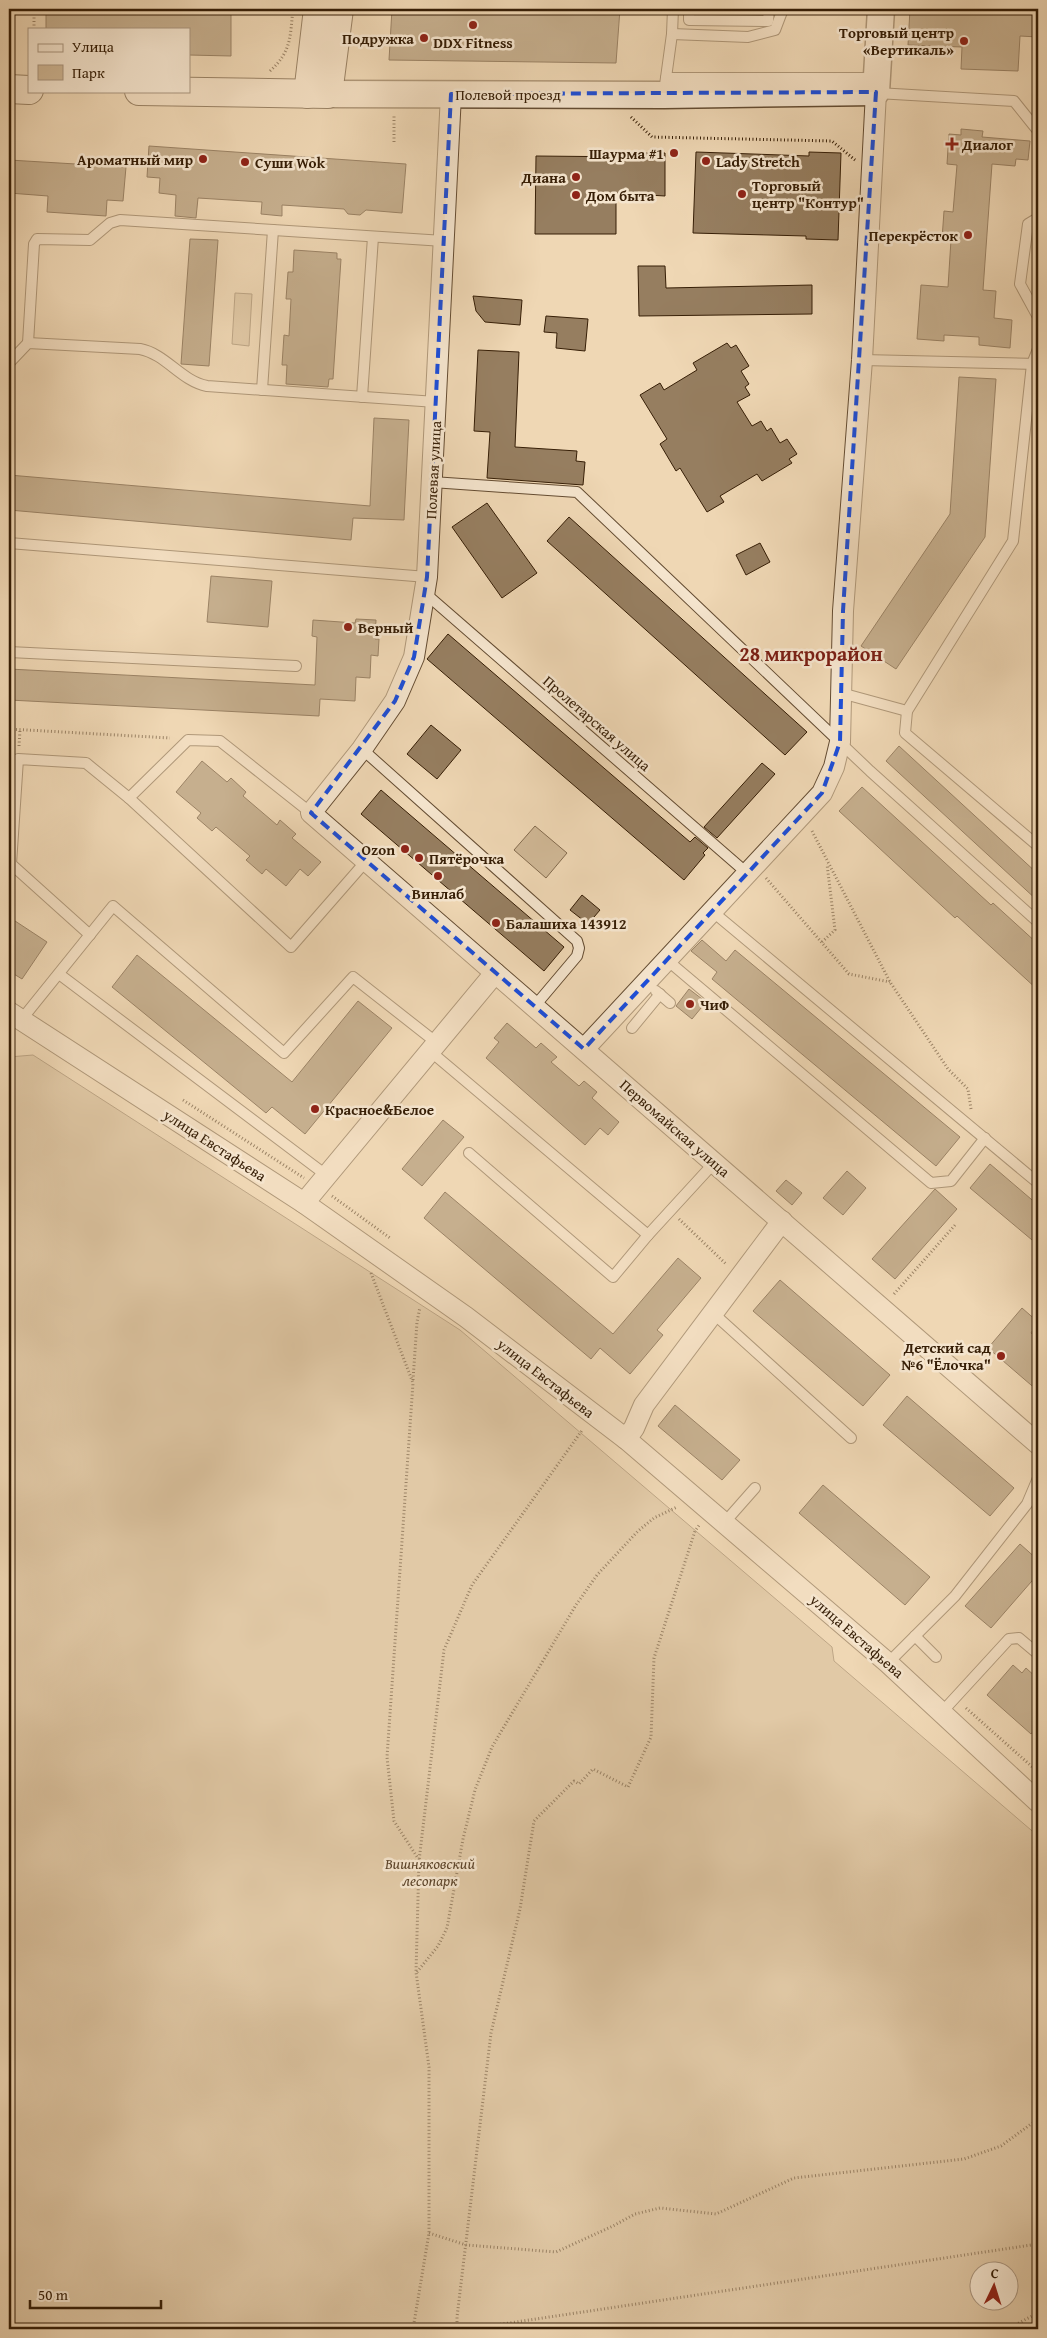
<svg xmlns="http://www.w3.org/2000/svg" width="1047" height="2338" viewBox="0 0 1047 2338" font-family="'Gentium Book Plus',serif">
	<rect width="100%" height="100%" fill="#efd7b4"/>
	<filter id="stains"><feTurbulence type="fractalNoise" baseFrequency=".004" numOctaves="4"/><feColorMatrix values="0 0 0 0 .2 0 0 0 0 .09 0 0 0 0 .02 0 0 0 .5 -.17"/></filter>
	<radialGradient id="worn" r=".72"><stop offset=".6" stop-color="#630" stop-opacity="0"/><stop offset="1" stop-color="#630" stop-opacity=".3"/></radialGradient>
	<g fill="#d0b896" stroke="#836b4e" fill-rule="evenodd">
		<path d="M235 293 252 294 249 346 232 344Z"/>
		<path d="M535 826 567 853 546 878 514 850Z"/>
		<path d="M33 1055 460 1330 832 1647 834 1661 1038 1836V2329H9V1057ZM1010 2270V2300H980V2270Z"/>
	</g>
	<g fill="#967e60" stroke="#361e06">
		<path d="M46 9H231V56L189 55V29H46Z"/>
		<path d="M392 9H620L616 63 389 60Z"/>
		<path d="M910 9H1038V37L1020 36 1018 71 961 69 962 47 908 45Z"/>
		<path d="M961 129 983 131 982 137 1030 141 1028 160 1016 159 1015 166 992 164 983 290 996 291 994 318 1012 320 1010 348 979 345V337L944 335V341L917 339 921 285 948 287 951 240 942 239 944 211 953 212 957 165 947 164 949 134 961 135Z"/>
		<path d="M149 146 406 164 402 213 366 210 360 215 348 214 344 209 282 205V216L261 214 262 202 198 198 196 218 175 216 176 195 159 193 160 178 147 177Z"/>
		<path d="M696 152 809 156V152L841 153 838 240 806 239V236L693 233Z"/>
		<path d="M641 153H665V196L616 193V234H535L536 156 641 157Z"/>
		<path d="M9 160 126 167 123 201 107 200 106 216 47 212 48 196 9 193Z"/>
		<path d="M190 239 218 240 209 366 181 364Z"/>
		<path d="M294 250 337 253V259H341L333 379H329L328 387 286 384 287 365H282L284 335 289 336 291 299H286L288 272H293Z"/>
		<path d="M638 266H665L666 288 812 285V314L639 316Z"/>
		<path d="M473 296 522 300 520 325 485 322 476 311Z"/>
		<path d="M546 316 588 319 585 351 556 348 557 333 544 332Z"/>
		<path d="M727 343 731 348 736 345 749 366 741 371 749 384 745 387 750 395 737 402 752 426 761 421 767 431 771 428 780 443 787 439 797 454 789 459 792 463 762 481 757 474 720 496 724 502 707 512 680 468 676 471 660 444 667 439 640 395 660 383 664 390 697 370 693 363Z"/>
		<path d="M478 350 519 352 515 447 577 451 576 461 585 462 583 485 487 478 490 432 474 431Z"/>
		<path d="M959 377 996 379 985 537 896 669 861 646 950 514Z"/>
		<path d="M374 418 409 420 404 520 353 518 351 540 9 510V475L370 506Z"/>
		<path d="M487 503 537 573 502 598 452 527Z"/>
		<path d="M569 517 807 732 785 755 547 541Z"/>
		<path d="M760 543 770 562 746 575 736 555Z"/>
		<path d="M211 576 272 581 268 627 207 622Z"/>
		<path d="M356 619 376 620 375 639H379L378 656 371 655 370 678 356 677 355 701 320 699 319 716 9 700V669L315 685 317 637 312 636 313 620 355 623Z"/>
		<path d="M448 634 690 842 695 837 708 848 703 853 705 855 684 880 427 659Z"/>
		<path d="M431 725 461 750 437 779 407 754Z"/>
		<path d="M899 746 1038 874V901L886 761Z"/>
		<path d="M202 761 227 782 231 778 246 792 243 796 277 825 280 820 296 834 292 838 321 862 308 876 300 869 286 886 266 869 262 874 246 860 250 856 216 827 212 831 197 818 201 813 176 792Z"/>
		<path d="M762 763 775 774 717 838 704 827Z"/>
		<path d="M862 787 991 905 993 903 1038 944V990L957 916 955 918 839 811Z"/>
		<path d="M381 790 564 947 544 971 361 814Z"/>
		<path d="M582 895 600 910 588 924 570 910Z"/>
		<path d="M9 917 47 942 22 979 9 971Z"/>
		<path d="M702 940 726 961 735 950 960 1137 936 1166 712 979 717 972 691 951Z"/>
		<path d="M137 955 292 1082 358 1001 392 1028 305 1134 272 1107 266 1113 112 987Z"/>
		<path d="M689 989 706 1002 692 1019 676 1006Z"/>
		<path d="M507 1023 536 1048 541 1043 557 1057 551 1062 579 1086 584 1081 597 1092 592 1098 619 1122 608 1135 600 1128 585 1145 486 1058 499 1042 494 1038Z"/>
		<path d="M443 1120 464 1137 422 1186 402 1169Z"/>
		<path d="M990 1164 1038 1205V1245L970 1188Z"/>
		<path d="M847 1171 866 1188 843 1215 823 1198Z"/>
		<path d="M786 1180 802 1193 792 1205 776 1191Z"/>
		<path d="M935 1189 957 1209 895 1279 872 1259Z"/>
		<path d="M445 1192 613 1334 678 1258 701 1278 657 1330 663 1335 630 1374 600 1348 591 1359 424 1218Z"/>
		<path d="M780 1280 890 1375 863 1406 753 1311Z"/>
		<path d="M1022 1308 1038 1322 1031 1333 1038 1340V1391L988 1348Z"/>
		<path d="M907 1396 1014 1488 990 1516 883 1425Z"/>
		<path d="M675 1405 740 1460 722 1480 658 1426Z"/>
		<path d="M823 1485 930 1577 905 1605 799 1513Z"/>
		<path d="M1020 1544 1038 1560V1574L991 1628 965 1606Z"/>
		<path d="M1013 1665 1022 1673 1026 1668 1038 1679V1725L1031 1734 987 1695Z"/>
	</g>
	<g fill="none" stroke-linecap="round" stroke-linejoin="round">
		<defs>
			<g id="service">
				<path d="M689 9V20L768 21 769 9"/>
				<path d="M672 34 748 37 775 30 783 9"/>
				<path d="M666 78H876"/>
				<path d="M665 85 672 34 673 9"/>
				<path d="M877 93 1014 101 1038 131"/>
				<path d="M1038 218 1028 224 1020 284 1038 317"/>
				<path d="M28 343 34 244 37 239 90 240 110 223 120 220 444 241"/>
				<path d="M862 360 1038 364"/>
				<path d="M9 363 28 343 140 349C166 354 181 381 207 386L436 402"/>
				<path d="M262 390 273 230"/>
				<path d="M362 397 373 237"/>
				<path d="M432 482 577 492 870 771 1038 922"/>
				<path d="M9 543 427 577"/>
				<path d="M426 594 748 874"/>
				<path d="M9 652 296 666"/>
				<path d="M841 693 907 711 1013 541 1032 364 1038 349"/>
				<path d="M907 711 905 733 1038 846"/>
				<path d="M362 749 577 941 579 948 577 956 534 1007"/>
				<path d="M311 813 220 741 188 740 129 798 291 947 367 860"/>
				<path d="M713 912 1038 1183"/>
				<path d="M90 935 11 864 18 759 86 763 129 798"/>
				<path d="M667 960 931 1183 951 1181 985 1138"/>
				<path d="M59 974 326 1175"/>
				<path d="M656 991 670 1003"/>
				<path d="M22 1019 113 906 284 1053 353 977 437 1043"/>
				<path d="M632 1028 660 994"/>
				<path d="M430 1051 648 1235 714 1163"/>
				<path d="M469 1153 613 1277 648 1235"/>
				<path d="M713 1313 851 1438"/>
				<path d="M725 1522 755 1488"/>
				<path d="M915 1636 936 1657"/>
				<path d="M888 1663 955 1596 1027 1504 1038 1478"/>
				<path d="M942 1712 1009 1639 1019 1638 1038 1654"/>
			</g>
			<g id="minor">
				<path d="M451 94 427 577 414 657 395 701 362 749 311 813 1038 1444"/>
				<path d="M9 1012 304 1203 466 1317 626 1439 888 1663 1038 1802"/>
				<path d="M584 1049 822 793 834 767 840 742 843 611 862 360 876 92"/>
				<path d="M304 1203 495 973"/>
				<path d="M626 1439 634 1428 644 1405 782 1221"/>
			</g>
			<path id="tertiary" d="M328 94 664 95 876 92 881 9"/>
			<g id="secondary">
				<path d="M9 89 29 90"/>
				<path d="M139 91 328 94 339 9"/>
				<path d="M308 94 318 9"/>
			</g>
		</defs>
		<use href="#service" stroke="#644c32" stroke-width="12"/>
		<use href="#minor" stroke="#644c32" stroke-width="22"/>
		<use href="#tertiary" stroke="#644c32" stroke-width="29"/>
		<use href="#secondary" stroke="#361e06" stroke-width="30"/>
		<g stroke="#361e06" stroke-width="3" stroke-dasharray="1 2.5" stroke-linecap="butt">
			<path d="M34 29V9"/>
			<path d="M270 71C292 51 290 36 293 9"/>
			<path d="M631 117 652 137 832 141 855 160"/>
			<path d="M394 142V116"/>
			<path d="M9 729 170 738"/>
			<path d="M19 746 20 730"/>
			<path d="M812 831 890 982 948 1069 968 1089 971 1109"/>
			<path d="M766 878 849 974 890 982"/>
			<path d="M822 942 835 930 827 864"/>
			<path d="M183 1100 304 1178"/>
			<path d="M332 1196 390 1238"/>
			<path d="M679 1219 727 1265"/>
			<path d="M371 1273 413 1383 387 1757 394 1821 419 1860"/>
			<path d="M894 1294 956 1224"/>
			<path d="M413 1380 417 1322 420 1307"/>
			<path d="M966 1708 1038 1772"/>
			<path d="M417 1972 438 1946 447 1928 463 1839 475 1790 492 1747 576 1605 597 1575 638 1531 654 1518 677 1507"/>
			<path d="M429 2233 466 2245 556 2252 613 2226 635 2214 660 2208 716 2214 794 2178 964 2159 1001 2146 1031 2124 1038 2121"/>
			<path d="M413 2329 429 2233V2067L416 1972 419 1861 444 1650 472 1585 583 1429"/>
			<path d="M457 2329V2317L491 2033 520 1909 534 1821 574 1781 579 1784 593 1769 628 1787 651 1737 654 1658 695 1531 700 1524"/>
			<path d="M469 2329 1038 2244"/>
			<path d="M1002 2329 1009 2328 1038 2313"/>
		</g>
		<use href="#service" stroke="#f5e5ce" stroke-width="10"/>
		<use href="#minor" stroke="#f5e5ce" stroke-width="20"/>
		<use href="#tertiary" stroke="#f5e5ce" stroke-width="26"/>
		<use href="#secondary" stroke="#f5e5ce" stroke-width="28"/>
	</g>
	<path d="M0 0H1047V2338H0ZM876 92 843 611 840 742 822 793 584 1049 311 813 395 701 414 657 427 577 451 94Z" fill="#efd7b4" fill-opacity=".55" fill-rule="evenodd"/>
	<path fill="none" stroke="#1d4ed8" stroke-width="4" stroke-dasharray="10 6" stroke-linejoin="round" d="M876 92 843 611 840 742 822 793 584 1049 311 813 395 701 414 657 427 577 451 94Z"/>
	<g fill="#8f2418" stroke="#f5e5ce" stroke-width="2">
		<circle cx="473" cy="25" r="5"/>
		<circle cx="424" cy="38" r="5"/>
		<circle cx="964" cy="41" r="5"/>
		<path d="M949.5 136.5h5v5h5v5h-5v5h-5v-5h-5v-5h5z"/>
		<circle cx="674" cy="153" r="5"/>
		<circle cx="203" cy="159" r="5"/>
		<circle cx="706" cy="161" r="5"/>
		<circle cx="245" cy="162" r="5"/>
		<circle cx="576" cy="177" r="5"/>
		<circle cx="742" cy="194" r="5"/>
		<circle cx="576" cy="195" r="5"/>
		<circle cx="968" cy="235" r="5"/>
		<circle cx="348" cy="627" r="5"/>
		<circle cx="405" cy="849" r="5"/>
		<circle cx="419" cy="858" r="5"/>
		<circle cx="438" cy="876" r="5"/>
		<circle cx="496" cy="923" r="5"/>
		<circle cx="690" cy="1004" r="5"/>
		<circle cx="315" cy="1109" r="5"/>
		<circle cx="1001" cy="1356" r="5"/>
	</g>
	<g text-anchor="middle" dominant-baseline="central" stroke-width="5" stroke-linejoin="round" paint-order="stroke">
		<g font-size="15" font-weight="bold" fill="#361e06" stroke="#f5e5ce" text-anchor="start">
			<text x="954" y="32" text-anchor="end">Торговый центр<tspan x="954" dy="17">«Вертикаль»</tspan></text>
			<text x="414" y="38" text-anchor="end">Подружка</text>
			<text x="473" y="42" text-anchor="middle">DDX Fitness</text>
			<text x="962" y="144">Диалог</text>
			<text x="664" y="153" text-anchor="end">Шаурма #1</text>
			<text x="193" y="159" text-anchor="end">Ароматный мир</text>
			<text x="716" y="161">Lady Stretch</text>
			<text x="255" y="162">Суши Wok</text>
			<text x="566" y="177" text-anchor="end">Диана</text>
			<text x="752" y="185">Торговый<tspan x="752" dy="17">центр "Контур"</tspan></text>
			<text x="586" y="195">Дом быта</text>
			<text x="958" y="235" text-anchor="end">Перекрёсток</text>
			<text x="358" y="627">Верный</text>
			<text x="395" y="849" text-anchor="end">Ozon</text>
			<text x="429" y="858">Пятёрочка</text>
			<text x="438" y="893" text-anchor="middle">Винлаб</text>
			<text x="506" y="923">Балашиха 143912</text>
			<text x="700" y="1004">ЧиФ</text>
			<text x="325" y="1109">Красное&amp;Белое</text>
			<text x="991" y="1347" text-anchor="end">Детский сад<tspan x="991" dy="17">№6 "Ёлочка"</tspan></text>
		</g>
		<g font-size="15" fill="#361e06" stroke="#f5e5ce">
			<text x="508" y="94">Полевой проезд</text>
			<text transform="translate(433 470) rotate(-87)">Полевая улица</text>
			<text transform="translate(597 723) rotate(41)">Пролетарская улица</text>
			<text transform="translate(675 1128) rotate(41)">Первомайская улица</text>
			<text transform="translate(215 1145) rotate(33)">улица Евстафьева</text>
			<text transform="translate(546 1378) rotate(38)">улица Евстафьева</text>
			<text transform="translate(857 1636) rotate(41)">улица Евстафьева</text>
		</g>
		<g font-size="15" font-style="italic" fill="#5c442a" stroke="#f5e5ce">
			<text x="430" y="1863">Вишняковский<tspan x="430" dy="17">лесопарк</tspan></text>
		</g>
		<g font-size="20" font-weight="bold" fill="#7a1f14" stroke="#f5e5ce">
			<text x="811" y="653">28 микрорайон</text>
		</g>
	</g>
	<rect width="1047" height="2338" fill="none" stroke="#efd7b4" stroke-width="30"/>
	<rect x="10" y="10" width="1027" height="2318" fill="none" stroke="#361e06" stroke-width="2.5"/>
	<rect x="15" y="15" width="1017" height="2308" fill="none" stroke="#361e06"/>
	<rect x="28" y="28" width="162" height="65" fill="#f5e5ce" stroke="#a9957e"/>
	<rect x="38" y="44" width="25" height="8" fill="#f5e5ce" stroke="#a9957e"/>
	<text x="72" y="52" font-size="15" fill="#361e06">Улица</text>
	<rect x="38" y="65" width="25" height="15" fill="#d0b896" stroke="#a9957e"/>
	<text x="72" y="78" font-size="15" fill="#361e06">Парк</text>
	<g transform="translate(994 2286) rotate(4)"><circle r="24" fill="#f5e5ce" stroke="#a9957e"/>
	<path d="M0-4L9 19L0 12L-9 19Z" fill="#8f2418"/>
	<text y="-8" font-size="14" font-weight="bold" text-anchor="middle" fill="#361e06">С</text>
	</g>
	<path d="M30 2300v8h131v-8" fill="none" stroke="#361e06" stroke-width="2.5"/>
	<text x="38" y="2300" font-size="15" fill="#361e06" stroke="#f5e5ce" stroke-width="4" paint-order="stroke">50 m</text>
	<rect width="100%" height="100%" filter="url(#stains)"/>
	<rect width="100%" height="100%" fill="url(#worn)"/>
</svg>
